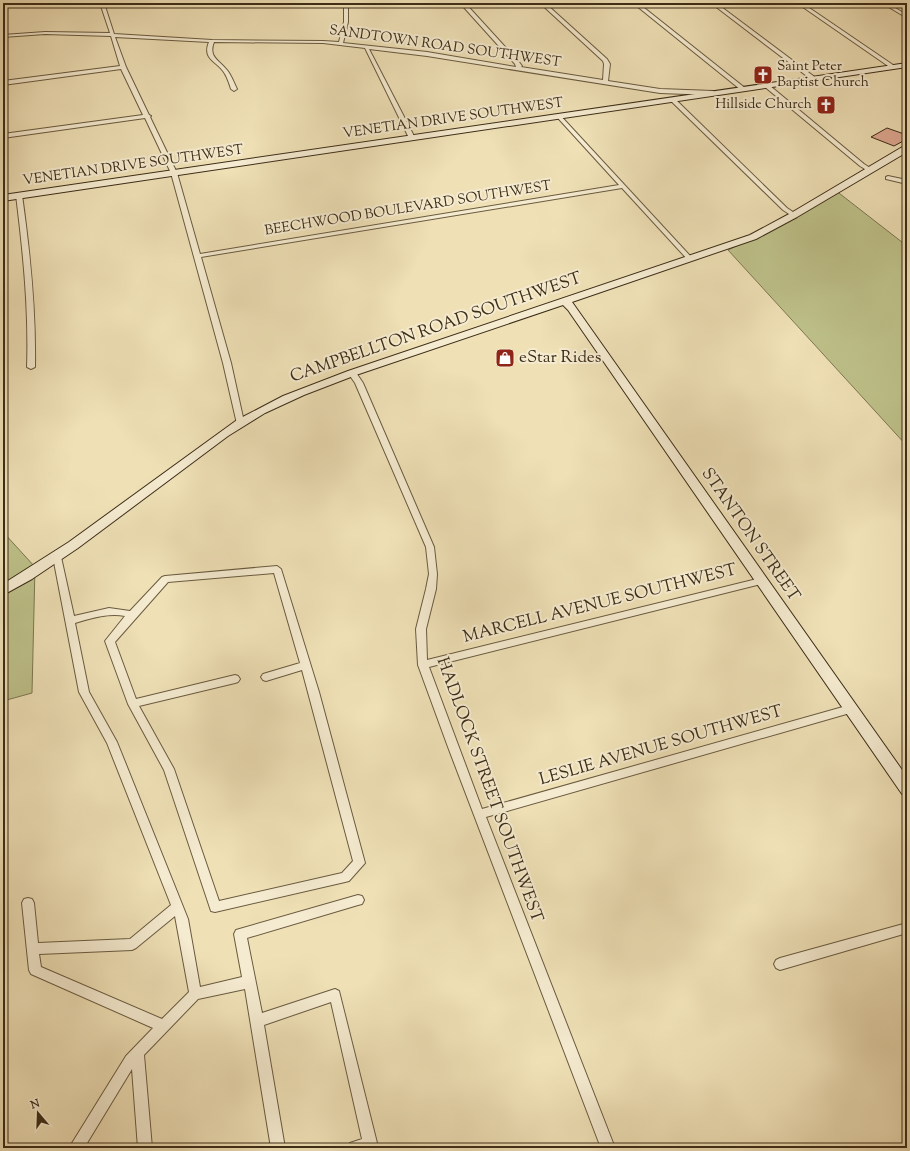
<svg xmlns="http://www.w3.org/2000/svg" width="910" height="1151" viewBox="0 0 910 1151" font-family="'Sorts Mill Goudy',serif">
	<rect width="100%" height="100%" fill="#efe0b6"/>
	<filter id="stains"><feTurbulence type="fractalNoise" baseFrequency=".005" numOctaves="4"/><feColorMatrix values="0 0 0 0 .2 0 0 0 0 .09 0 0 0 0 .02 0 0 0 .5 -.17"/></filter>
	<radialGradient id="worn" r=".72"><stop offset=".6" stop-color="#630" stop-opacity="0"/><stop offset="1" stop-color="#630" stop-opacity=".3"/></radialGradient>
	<g fill="#bec18a" stroke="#7d7750">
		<path d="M835 190 907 246V446L728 250 765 233Z"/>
		<path d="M3 532 35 567 32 693 3 701Z"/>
	</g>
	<path fill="#dfa993" stroke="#3c2d17" d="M887 128 907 135V139L894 146 871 137Z"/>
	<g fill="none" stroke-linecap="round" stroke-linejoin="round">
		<defs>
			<g id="street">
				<path d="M100 3H104L114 34 212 40 323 41 339 42 344 22V3H348V22L343 43 427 52 516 67 515 64 460 3H465L519 62 522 66 521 67 603 80 604 64 603 61 540 3H545L607 59 610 64 608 81 660 89 713 91 716 93 713 95 660 93 427 56 369 49 415 138 412 140 409 138 365 48 323 43 214 42C208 57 219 60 226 69 231 74 234 83 237 89L234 91 231 89C229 83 227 76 223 71 216 61 202 59 209 42L115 37 126 67 149 115 151 116 150 117 177 173 200 254 619 185 557 117 556 116 559 114 693 259 688 260 622 188 201 257 231 363 244 422 243 424H237L223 363 171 173 145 118 3 138V134L143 115 121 69 3 85V81L120 66 111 36 45 34 3 37V35L45 32 110 33Z"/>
				<path d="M633 3H638L745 88V90H741Z"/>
				<path d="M711 3H716L816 78V80H812Z"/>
				<path d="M797 3H802L896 67 891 68Z"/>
				<path d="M882 3H887L907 15V18Z"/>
				<path d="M765 85H769L864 164 872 169V171H868L860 166 765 87Z"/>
				<path d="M671 99H675L787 208 796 214V216H792L783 210 671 101Z"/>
				<path d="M888 176 907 180V184L886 179V177Z"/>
				<path d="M19 193 22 195C30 252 36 309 35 367L31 369 27 367C29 309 23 252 16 195Z"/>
				<path d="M349 371H355L363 383 434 547 437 574 436 589 426 629 427 660 761 578 766 581 761 584 429 667 482 809 850 705 854 706 855 709 854 712 850 713 486 817 615 1148H601L448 747 418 665 416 629 426 589 429 574 426 547 355 383 348 373Z"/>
				<path d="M57 554 61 557 74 616 109 608 130 611 162 577 165 576 277 566 281 569 319 692 365 863 349 881 345 882 215 912 211 911 164 770 128 704 105 641 125 616C108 613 92 618 75 623L89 692 117 742 188 919 200 987 242 977 234 934 236 930 358 895 362 896 364 900 362 904 358 905 247 938 262 1013 335 989 339 991 377 1143 375 1148H348L350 1143 362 1139 331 1002 264 1025 285 1148H271L245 989 198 999 144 1055 152 1148H138L132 1069 84 1148H69L126 1056 153 1028 31 974 29 970 22 903 24 899 28 898 32 899 34 903 38 943 130 939 171 905 107 743 79 692 53 557ZM274 573 300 663 263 674 261 677 263 680 266 681 302 670 353 861 342 873 219 901 174 769 139 706 235 683 238 682 240 679 238 676 235 675 136 699 115 642 168 582ZM175 916 189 992 162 1019 41 967 39 954 132 950 136 948Z"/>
				<path d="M907 923V933L780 970 776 968 774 964 776 960 780 958Z"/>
			</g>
			<g id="secondary">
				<path d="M907 63V67L3 201V195Z"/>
				<path d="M904 146H907V152L797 217 756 239 572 302 907 777V796L902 794 568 310 563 305 356 375 304 395 265 413 228 436 78 548 32 579 3 595V584L69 542 237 420 283 396 348 371 750 235 791 213Z"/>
			</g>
		</defs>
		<use href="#street" stroke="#695a3f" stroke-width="2"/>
		<use href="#secondary" stroke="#3c2d17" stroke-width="2"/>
		<use href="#street" fill="#f5ebd0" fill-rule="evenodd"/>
		<use href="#secondary" fill="#f5ebd0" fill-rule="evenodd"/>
	</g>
	<defs>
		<symbol id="church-square" viewBox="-11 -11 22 22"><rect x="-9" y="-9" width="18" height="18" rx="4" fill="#8f2418" stroke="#f5ebd0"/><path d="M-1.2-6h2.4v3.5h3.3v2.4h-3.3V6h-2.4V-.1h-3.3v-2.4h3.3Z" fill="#fff"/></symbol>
		<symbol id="shop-square" viewBox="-11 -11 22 22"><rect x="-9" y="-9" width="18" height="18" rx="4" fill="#8f2418" stroke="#f5ebd0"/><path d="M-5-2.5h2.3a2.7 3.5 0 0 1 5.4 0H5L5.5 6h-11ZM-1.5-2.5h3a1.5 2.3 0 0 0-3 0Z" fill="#fff"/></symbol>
	</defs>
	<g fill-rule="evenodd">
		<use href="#church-square" x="752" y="64" width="22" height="22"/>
		<use href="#church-square" x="815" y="94" width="22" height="22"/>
		<use href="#shop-square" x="494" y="347" width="22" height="22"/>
	</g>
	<g text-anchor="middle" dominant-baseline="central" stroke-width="4" stroke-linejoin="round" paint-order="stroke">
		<g font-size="14" fill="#3c2d17" stroke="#f5ebd0">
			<text transform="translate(445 47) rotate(8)">SANDTOWN ROAD SOUTHWEST</text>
			<text transform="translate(453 119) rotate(-8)">VENETIAN DRIVE SOUTHWEST</text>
			<text transform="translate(133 166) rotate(-8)">VENETIAN DRIVE SOUTHWEST</text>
			<text transform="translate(408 209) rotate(-9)">BEECHWOOD BOULEVARD SOUTHWEST</text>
		</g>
		<g font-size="14" fill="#3c2d17" stroke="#f5ebd0" text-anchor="start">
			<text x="777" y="67">Saint Peter<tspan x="777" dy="16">Baptist Church</tspan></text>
			<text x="812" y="105" text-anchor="end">Hillside Church</text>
		</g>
		<g font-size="17" fill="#3c2d17" stroke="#f5ebd0">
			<text transform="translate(436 328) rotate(-19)">CAMPBELLTON ROAD SOUTHWEST</text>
			<text transform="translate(750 535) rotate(55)">STANTON STREET</text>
			<text transform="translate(600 604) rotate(-14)">MARCELL AVENUE SOUTHWEST</text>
			<text transform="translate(661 746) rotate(-16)">LESLIE AVENUE SOUTHWEST</text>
			<text transform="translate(489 790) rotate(70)">HADLOCK STREET SOUTHWEST</text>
		</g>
		<g font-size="17" fill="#3c2d17" stroke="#f5ebd0" text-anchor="start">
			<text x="519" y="358">eStar Rides</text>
		</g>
	</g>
	<rect width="910" height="1151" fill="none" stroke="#efe0b6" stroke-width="16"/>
	<rect x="4" y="4" width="902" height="1143" fill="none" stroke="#3c2d17" stroke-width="2"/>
	<rect x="8" y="8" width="894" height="1135" fill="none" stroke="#3c2d17"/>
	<g transform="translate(38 1113) rotate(341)" stroke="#f5ebd0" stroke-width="3" paint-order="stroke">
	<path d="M0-3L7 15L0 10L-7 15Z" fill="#3c2d17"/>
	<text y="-6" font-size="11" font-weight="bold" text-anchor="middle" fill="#3c2d17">N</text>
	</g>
	<rect width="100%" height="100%" filter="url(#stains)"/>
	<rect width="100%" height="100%" fill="url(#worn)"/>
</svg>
